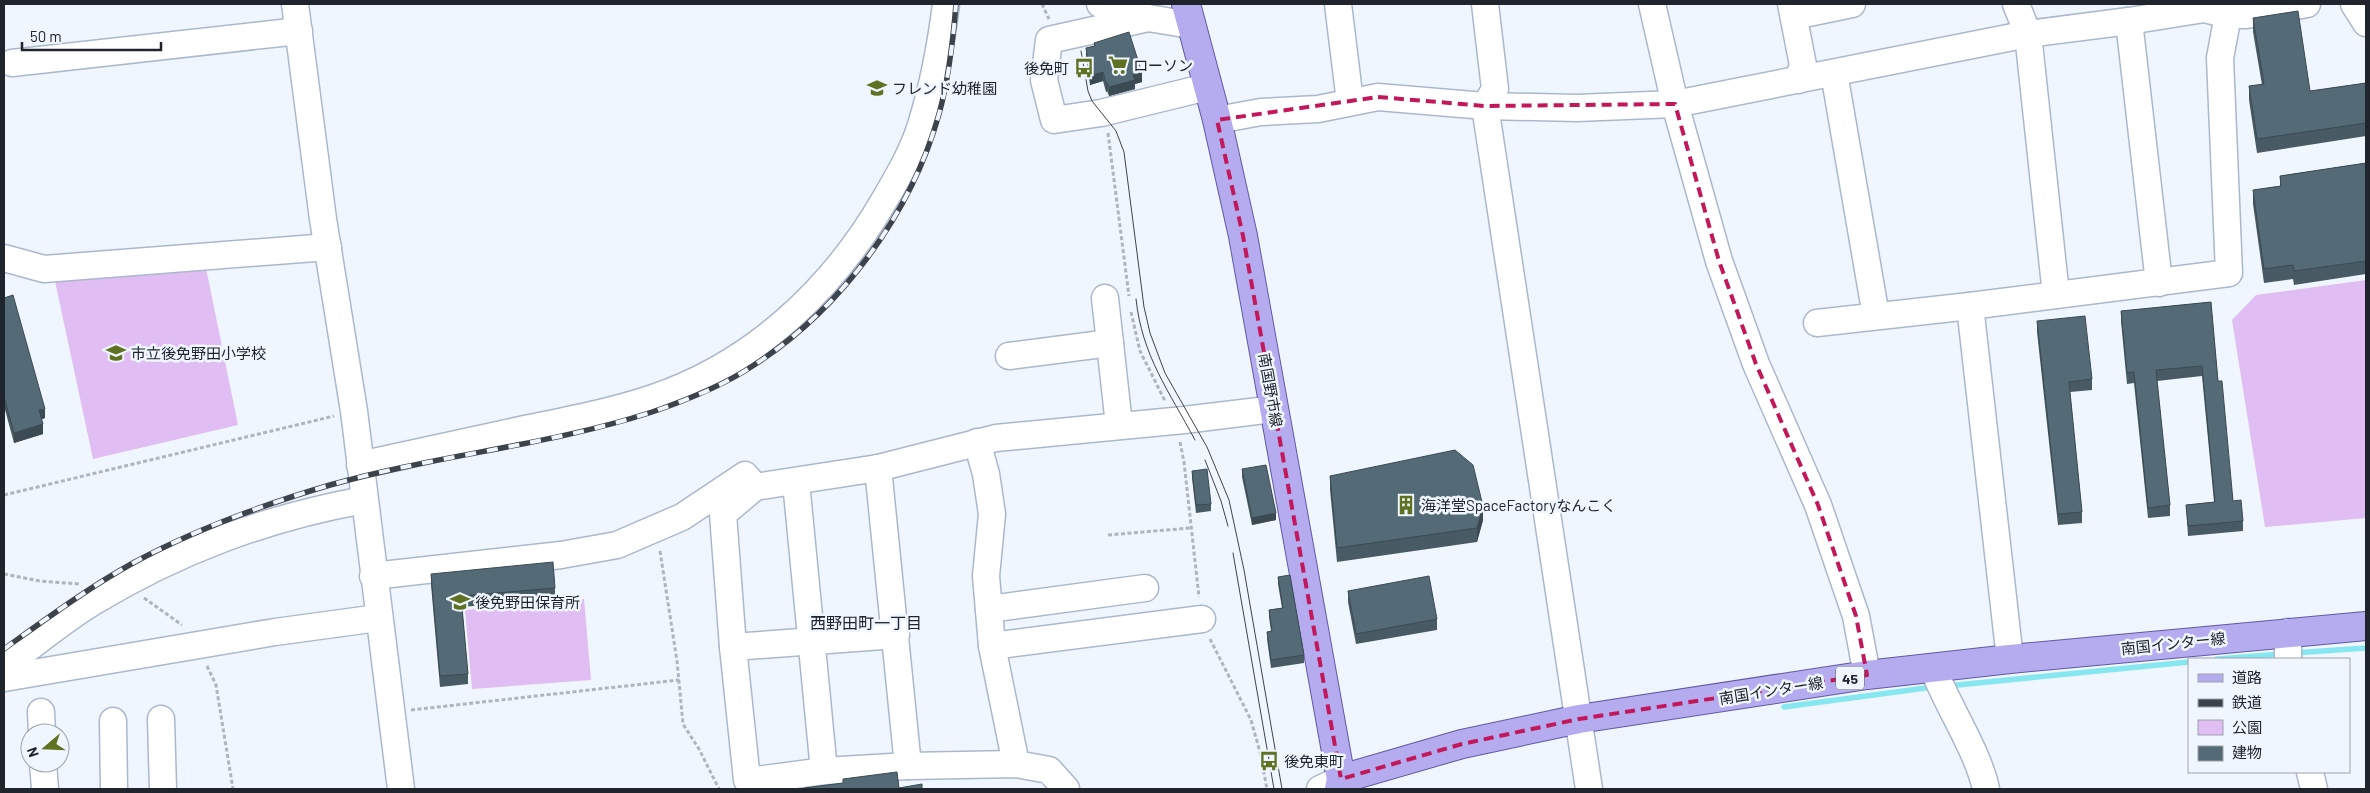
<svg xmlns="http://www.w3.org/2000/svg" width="2370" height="793" viewBox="0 0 2370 793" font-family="Barlow,'Noto Sans JP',sans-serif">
	<rect width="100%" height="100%" fill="#f0f6ff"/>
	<g fill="#e0bdf3">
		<path d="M206 268 238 425 93 459 55 281Z"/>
		<path d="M2366 280V518L2265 527 2232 320 2256 295Z"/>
		<path d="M584 599 591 680 472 689 465 610Z"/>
	</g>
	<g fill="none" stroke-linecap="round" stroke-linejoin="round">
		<g stroke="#86e7f1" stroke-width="5.5">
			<path d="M2293 653 2366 648"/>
			<path d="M2217 659 2282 654"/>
			<path d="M1947 686 2189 662"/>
			<path d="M1784 707 1933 687"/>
		</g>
		<defs>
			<g id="minor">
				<path d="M295 4 323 219 354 411 401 789"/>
				<path d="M1100 4 1148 18 1191 25"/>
				<path d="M1338 4 1350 102"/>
				<path d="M1485 4 1495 89 1485 106 1589 789"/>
				<path d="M1652 4 1675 104 1719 261 1756 364 1818 505 1856 616 1867 675"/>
				<path d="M1791 4 1803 65 1798 80"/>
				<path d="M2016 4 2028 34 2056 295"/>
				<path d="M2354 4 2366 23"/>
				<path d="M1794 16 1852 4"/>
				<path d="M1148 18 1049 40 1044 80 1054 120 1101 113 1207 87"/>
				<path d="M2129 21 2159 283"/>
				<path d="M12 63 299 31"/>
				<path d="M1834 73 1876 316"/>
				<path d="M1217 120 1261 112 1318 109 1378 97 1485 106 1577 108 1675 104 2028 34 2129 21 2204 9 2228 15H2246L2307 4"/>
				<path d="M4 258 44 269 328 247"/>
				<path d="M1105 298 1119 425"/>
				<path d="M1817 323 1970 306"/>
				<path d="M1009 356 1110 343"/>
				<path d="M977 442 986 474 992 514 986 576 992 646 1016 764"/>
				<path d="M360 465C415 453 470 441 525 429 568 420 612 412 653 398 754 364 833 289 885 199 899 175 913 151 921 125 933 86 941 44 946 4"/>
				<path d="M878 468 908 766"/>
				<path d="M796 482 824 771"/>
				<path d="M373 576 561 555 617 545 682 517 745 475 752 483"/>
				<path d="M989 609 1145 588"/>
				<path d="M2288 632V659"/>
				<path d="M992 646 1202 619"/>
				<path d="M733 647 896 635"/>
				<path d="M2010 659 1970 306 2229 273 2220 58 2228 15"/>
				<path d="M4 667C33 645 62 621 93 602 179 550 266 518 364 500"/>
				<path d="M1933 668C1948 707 1978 751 1986 789"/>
				<path d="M4 678 275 632 378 618"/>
				<path d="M41 712 42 733"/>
				<path d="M161 719 163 789"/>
				<path d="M113 721 114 789"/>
				<path d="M43 763 45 789"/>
				<path d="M2310 772 2314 789"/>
				<path d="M1066 789 1049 770 1016 764 908 766 824 771 764 779 747 780 733 647 723 514 755 487 878 468 996 438 1184 420 1274 409"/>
				<path d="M1320 789 1341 779"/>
			</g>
			<g id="major">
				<path d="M1186 4 1217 120 1243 236 1341 779 1339 789"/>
				<path d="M1341 779 1462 744 1579 719 1867 675 2010 659 2366 626"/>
			</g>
		</defs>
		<use href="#minor" stroke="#aab8cd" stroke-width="29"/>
		<use href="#major" stroke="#6059a3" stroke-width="30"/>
		<g stroke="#afb5be" stroke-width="3" stroke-dasharray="4 2.5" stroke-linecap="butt">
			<path d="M1042 4 1049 19"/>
			<path d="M1108 133 1129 296"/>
			<path d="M1131 312 1140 351 1165 401"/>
			<path d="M1180 442 1184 462 1199 597"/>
			<path d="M4 495 334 416"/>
			<path d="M1108 535 1190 528"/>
			<path d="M660 551 677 661 683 724 699 749 719 789"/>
			<path d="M4 574 40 581 80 584"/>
			<path d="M144 598 182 625"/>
			<path d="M1210 639 1251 720 1260 752 1267 789"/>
			<path d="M207 666 216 685 233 789"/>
			<path d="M411 710 679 680"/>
		</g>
		<use href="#minor" stroke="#fff" stroke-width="26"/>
		<use href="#major" stroke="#b4acee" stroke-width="28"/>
		<g stroke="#3d434b" stroke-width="1">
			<path d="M1081 51 1088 91 1092 101 1116 131 1124 152 1144 307 1150 333 1165 373 1207 447 1229 500 1244 570 1282 789"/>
			<path d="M1136 299C1142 356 1169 391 1195 440"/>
			<path d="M1205 460 1221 501 1228 526"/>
			<path d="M1233 553 1274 789"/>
		</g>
		<defs>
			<path id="rail" d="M4 649C46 619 88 588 133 563 196 529 262 505 330 485 436 455 547 446 652 412 687 400 723 386 754 365 841 309 911 214 939 114 949 78 953 41 956 4"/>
		</defs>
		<use href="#rail" stroke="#3d434b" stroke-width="5.5"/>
		<use href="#rail" stroke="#f0f6ff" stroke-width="4" stroke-dasharray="11" stroke-linecap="butt"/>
	</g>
	<g fill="#485b65">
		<path d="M2253 18 2310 91 2366 83V136L2257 153 2249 100V86L2262 85 2253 32Z"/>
		<path d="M1094 43 1142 82 1135 84V89L1109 96 1107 91 1106 92 1103 81 1090 85 1086 57V48L1094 46Z"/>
		<path d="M2366 163V274L2294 285 2293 279 2264 283 2253 204V190L2280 186V176Z"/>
		<path d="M4 298 45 418 42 419 43 434 14 443 4 406Z"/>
		<path d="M2211 302 2218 381 2233 501 2243 521V531L2188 536 2186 505 2214 502 2202 376 2157 381 2170 505V516L2148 518 2134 383 2127 384 2121 321V311Z"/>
		<path d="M2037 321 2092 379V390L2070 392 2082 512V523L2058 525 2037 332Z"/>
		<path d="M1242 469 1276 520 1252 525 1242 477Z"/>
		<path d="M1192 471 1211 504V511L1196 513 1192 478Z"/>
		<path d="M1330 476 1483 520 1477 542 1337 562 1330 490Z"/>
		<path d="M431 574 555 588V599L462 607 468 674V684L440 687 431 585Z"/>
		<path d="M1278 577 1304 655V663L1271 668 1267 639V632L1271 631 1269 617V610L1282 608 1278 584Z"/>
		<path d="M1348 591 1437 619V630L1356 644 1348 602Z"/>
	</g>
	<g fill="#3b4a53">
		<path d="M1103 72V81L1090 85V76Z"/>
		<path d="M1142 73V82L1135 84V89L1109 96V87L1133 75Z"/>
		<path d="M1106 83H1107V91L1106 92Z"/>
		<path d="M45 409V418L39 420V410Z"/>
		<path d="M43 424V434L14 443V433Z"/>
		<path d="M1483 506V520L1477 542V528Z"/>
		<path d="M1276 513V520L1252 525V518Z"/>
	</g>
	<g fill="#546a76" stroke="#3b4a53">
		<path d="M2298 11 2310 91 2366 83V123L2257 139 2249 86 2264 84 2253 18Z"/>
		<path d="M1129 32 1142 73 1133 75 1135 80 1109 87 1107 83H1106L1103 72 1090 76 1086 48 1095 46 1094 43Z"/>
		<path d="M2366 163V261L2294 271 2293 265 2264 269 2253 190 2281 186 2280 176Z"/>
		<path d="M13 295 45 409 39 410 43 424 14 433 4 397V298Z"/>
		<path d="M2211 302 2218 381H2222L2233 501 2241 500 2243 521 2188 526 2186 505 2215 502 2202 366 2156 370 2170 505 2148 508 2134 372 2127 373 2121 311Z"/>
		<path d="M2085 316 2092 379 2069 382 2082 512 2058 514 2037 321Z"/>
		<path d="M1455 450 1473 465 1483 506 1477 528 1337 548 1330 476Z"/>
		<path d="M1266 465 1276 513 1252 518 1242 469Z"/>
		<path d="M1207 469 1211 504 1196 505 1192 471Z"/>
		<path d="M553 562 555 588 461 596 468 674 440 676 431 574Z"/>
		<path d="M1290 575 1304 655 1271 660 1267 632 1272 631 1269 610 1283 608 1278 577Z"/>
		<path d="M1429 576 1437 619 1356 634 1348 591Z"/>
		<path d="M897 772 899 788 922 784V789H804V788L843 783V779Z"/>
	</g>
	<path fill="none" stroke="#c2185b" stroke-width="4" stroke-dasharray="10 6" stroke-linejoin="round" d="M1378 97 1485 106 1675 104 1719 261 1756 364 1818 505 1856 616 1867 675 1579 719 1462 744 1341 779 1243 236 1217 120Z"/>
	<defs>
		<symbol id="supermarket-bare" viewBox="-9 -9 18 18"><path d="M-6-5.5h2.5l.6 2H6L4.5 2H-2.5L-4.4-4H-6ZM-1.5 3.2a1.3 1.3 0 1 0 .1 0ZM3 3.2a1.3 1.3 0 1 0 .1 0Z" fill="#5f7221" stroke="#f0f6ff" stroke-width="2.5" paint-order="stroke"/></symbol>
		<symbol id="bus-bare" viewBox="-9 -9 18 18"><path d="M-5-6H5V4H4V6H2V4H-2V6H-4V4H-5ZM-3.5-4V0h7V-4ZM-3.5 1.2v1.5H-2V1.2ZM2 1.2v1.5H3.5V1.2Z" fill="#5f7221" stroke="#f0f6ff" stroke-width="2.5" paint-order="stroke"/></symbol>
		<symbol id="school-bare" viewBox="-9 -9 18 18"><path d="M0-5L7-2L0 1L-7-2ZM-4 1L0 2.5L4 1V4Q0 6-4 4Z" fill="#5f7221" stroke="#f0f6ff" stroke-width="2.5" paint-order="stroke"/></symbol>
		<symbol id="building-bare" viewBox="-9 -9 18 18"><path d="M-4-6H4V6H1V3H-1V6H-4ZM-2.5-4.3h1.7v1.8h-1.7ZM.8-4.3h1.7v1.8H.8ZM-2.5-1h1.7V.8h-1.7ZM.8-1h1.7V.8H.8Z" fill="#5f7221" stroke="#f0f6ff" stroke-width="2.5" paint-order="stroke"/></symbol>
	</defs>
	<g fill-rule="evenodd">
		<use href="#supermarket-bare" x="1104" y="51" width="28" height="28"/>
		<use href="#bus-bare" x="1070" y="54" width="28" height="28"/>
		<use href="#school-bare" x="863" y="74" width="28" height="28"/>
		<use href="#school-bare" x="102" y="339" width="28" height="28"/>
		<use href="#building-bare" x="1392" y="491" width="28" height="28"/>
		<use href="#school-bare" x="446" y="588" width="28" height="28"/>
		<use href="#bus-bare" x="1255" y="747" width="28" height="28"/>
	</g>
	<g text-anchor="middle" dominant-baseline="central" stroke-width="5" stroke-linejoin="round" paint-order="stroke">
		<rect fill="#f0f6ff" stroke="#5e646c" stroke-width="1" x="1836" y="666.5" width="28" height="23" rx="4"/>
		<g font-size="14" font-weight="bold" fill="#20252d">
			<text x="1850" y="678">45</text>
		</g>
		<g font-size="15" fill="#20252d" stroke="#f0f6ff" text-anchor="start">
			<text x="1133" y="65">ローソン</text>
			<text x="1069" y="68" text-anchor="end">後免町</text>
			<text x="892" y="88">フレンド幼稚園</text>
			<text x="131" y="353">市立後免野田小学校</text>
			<text x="1421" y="505">海洋堂SpaceFactoryなんこく</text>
			<text x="475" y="602">後免野田保育所</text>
			<text x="1284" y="761">後免東町</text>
		</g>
		<g font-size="15" fill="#20252d" stroke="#f0f6ff">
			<text transform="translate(1271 390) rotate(80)">南国野市線</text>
			<text transform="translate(2173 643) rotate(-6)">南国インター線</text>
			<text transform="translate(1771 690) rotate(-9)">南国インター線</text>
		</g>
		<g font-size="16" fill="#20252d" stroke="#f0f6ff">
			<text x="866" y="622">西野田町一丁目</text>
		</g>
	</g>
	<rect width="2370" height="793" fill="none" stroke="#20252d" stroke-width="10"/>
	<rect x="2188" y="658" width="162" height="115" fill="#f0f6ff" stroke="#9da2ab"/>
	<rect x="2198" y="674" width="25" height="8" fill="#b4acee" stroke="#9da2ab"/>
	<text x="2232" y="683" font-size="15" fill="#20252d">道路</text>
	<rect x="2198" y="699" width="25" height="8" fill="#3d434b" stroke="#9da2ab"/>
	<text x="2232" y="708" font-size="15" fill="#20252d">鉄道</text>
	<rect x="2198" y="720" width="25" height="15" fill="#e0bdf3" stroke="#9da2ab"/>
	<text x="2232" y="733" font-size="15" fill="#20252d">公園</text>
	<rect x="2198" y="746" width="25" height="15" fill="#546a76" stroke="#9da2ab"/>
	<text x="2232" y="758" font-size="15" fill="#20252d">建物</text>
	<g transform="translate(45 748) rotate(251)"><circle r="24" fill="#f0f6ff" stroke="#9da2ab"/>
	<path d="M0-4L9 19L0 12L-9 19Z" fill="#5f7221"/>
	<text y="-8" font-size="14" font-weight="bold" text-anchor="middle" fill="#20252d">N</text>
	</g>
	<path d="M22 42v8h139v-8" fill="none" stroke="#20252d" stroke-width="2.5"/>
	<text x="30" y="42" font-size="15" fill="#20252d" stroke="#f0f6ff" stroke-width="4" paint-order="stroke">50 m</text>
</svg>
